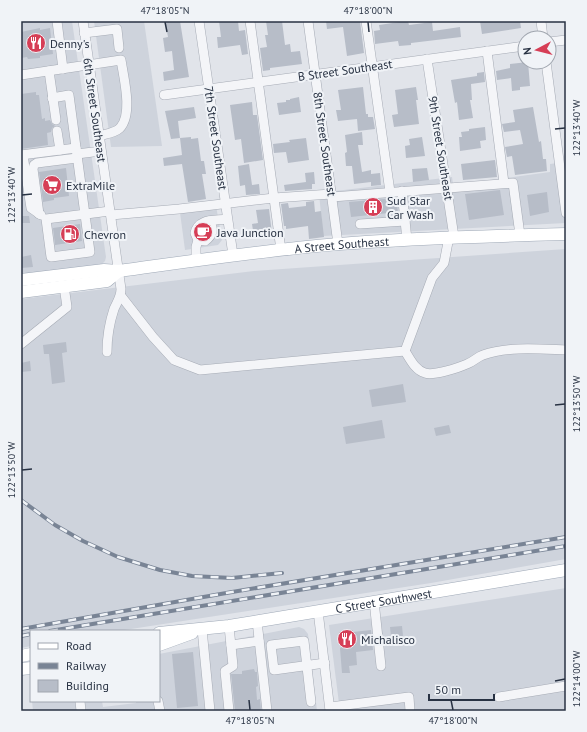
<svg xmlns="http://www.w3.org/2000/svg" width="587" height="732" viewBox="0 0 587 732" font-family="'PT Sans',sans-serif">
	<rect width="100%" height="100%" fill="#e1e4ea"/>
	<g fill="#ced3dc">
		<path d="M21 21H72L106 257 105 261 101 265 21 275Z"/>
		<path d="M94 21H144L162 146 111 147Z"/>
		<path d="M566 162V223L323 236 319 193 452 177 453 184 491 180 550 172V164Z"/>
		<path d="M215 200 222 240 218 245 185 250 179 205Z"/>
		<path d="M566 249V559L431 583 118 631H31V646L21 648V299L254 271Z"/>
		<path d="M566 588V711H340L329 625Z"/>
		<path d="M299 627 304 629 308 634 317 711H33L32 701H102L103 707 136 703V701H159V654Z"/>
	</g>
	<g fill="#b7bdc8">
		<path d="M165 21H180L189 77 164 81 163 72 174 70 172 51 165 52 163 38 168 37Z"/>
		<path d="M219 21H238L239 31 245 30 248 54 242 55 240 45 218 48 217 37H221Z"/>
		<path d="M266 21H282L285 45 290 44 291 52 300 51 302 64 270 68V70L263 71 260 48 267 47 265 35H268Z"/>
		<path d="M326 21H360L364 53 347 56 343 27 327 29Z"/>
		<path d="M406 21H408L409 25 432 22 433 31 460 27 461 37 411 43V45L399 46 398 41 375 44 374 31 380 30 379 25Z"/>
		<path d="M480 21H520L521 28 482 34Z"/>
		<path d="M40 28V30L50 28 53 54 40 56V58L28 59 27 57 21 58V32Z"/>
		<path d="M528 62 530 86 520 87V90L512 91 511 78 497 80 496 71 510 68V64Z"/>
		<path d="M484 72 485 82 471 84 472 100H470L473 118 459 120 457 102 455 103 451 80 477 76V73Z"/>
		<path d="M363 87 366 114H368V117H373L375 129 358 131 357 119 338 121 336 110H341L338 90Z"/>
		<path d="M416 87 418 100H416L419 124 394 127 392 115 398 114 395 90Z"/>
		<path d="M36 92V95H39L42 119 45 118V121L50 120 52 124 55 126 52 128 51 132 47 133 48 145 21 149V94Z"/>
		<path d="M299 97 301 112 279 115 277 103 286 102V100H290V99Z"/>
		<path d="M252 102 253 115H257L263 160 244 163 241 139 235 140 230 105Z"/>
		<path d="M194 107 196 118 178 121 180 138 171 139 165 111Z"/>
		<path d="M533 107 539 142 541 141 543 159H546L547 171 515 175 512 156 507 157 505 147 523 144 520 130 504 132 502 124 515 122 513 110Z"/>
		<path d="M485 127 486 140 480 141 481 148 460 151 459 137H462L461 132 469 131V129Z"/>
		<path d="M362 132 363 145H358L362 172 371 170V174L380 173 381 185 371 186V182L354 184 352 166H346L345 153 347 152 345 135Z"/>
		<path d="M191 137V139L198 138 201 161H204L206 174H202L206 199 188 202 182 164 164 166 163 158 182 155 180 138Z"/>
		<path d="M422 137 425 156 406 158 405 146 410 145 409 139Z"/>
		<path d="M306 138 309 160 288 163 286 152 274 153 273 144 290 142 289 140Z"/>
		<path d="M495 160 497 177 463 180 461 164Z"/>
		<path d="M249 164 252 185 259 184 260 194 246 195 245 185 240 186 238 166Z"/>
		<path d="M66 168 69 196 54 198V200L43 202 39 172Z"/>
		<path d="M427 168 429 180 413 182 412 169Z"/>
		<path d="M314 172 315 184H312V189L285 191 284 185 306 182 305 173Z"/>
		<path d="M500 190 504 215 469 220 465 194Z"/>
		<path d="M547 192 549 212 530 216 527 195Z"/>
		<path d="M396 198 398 212 351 217 349 202Z"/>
		<path d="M314 201 315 212 321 211 324 237 309 239 308 226 286 229V226H284L281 204 288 203 289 208 306 206V202Z"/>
		<path d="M269 209 272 234 254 237 252 224 258 223 256 210Z"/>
		<path d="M21 216H29L30 223H21Z"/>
		<path d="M80 224 82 241 55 245 53 228Z"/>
		<path d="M31 255 33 267 21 268V257Z"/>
		<path d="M66 342 67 352 62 353 65 382 52 384 49 354H44L43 345Z"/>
		<path d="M30 361 31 371 21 372V363Z"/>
		<path d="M403 384 406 402 372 407 369 390Z"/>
		<path d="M382 420 385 438 346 444 343 427Z"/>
		<path d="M449 425 451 433 436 436 434 428Z"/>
		<path d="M402 626 403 636 391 637 390 627Z"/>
		<path d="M353 630V632L371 630 373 650 356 652 357 665 349 666 350 673H342L340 648 342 647 341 632Z"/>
		<path d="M193 652 198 706 177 708 172 654Z"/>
		<path d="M254 669 255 672H257L258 686 256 687 257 700 260 699 261 711H235L231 674H242V671Z"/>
	</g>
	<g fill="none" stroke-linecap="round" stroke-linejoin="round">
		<defs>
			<g id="minor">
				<path d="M57 21 63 69"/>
				<path d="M83 21 121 289C121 297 117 302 114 309 109 324 107 337 107 352"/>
				<path d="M199 21 233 255"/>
				<path d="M250 21 281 250"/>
				<path d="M308 21 338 244"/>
				<path d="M366 21 390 192"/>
				<path d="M541 21 543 38"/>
				<path d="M84 33 117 29 119 48"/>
				<path d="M549 42 566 40"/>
				<path d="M487 51 504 183"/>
				<path d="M427 59 454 237"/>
				<path d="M546 62 566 213"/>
				<path d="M49 71 56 120"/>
				<path d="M21 75 121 60C124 79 133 114 120 128 115 133 106 134 99 136"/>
				<path d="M164 95 525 46"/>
				<path d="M52 98 69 95C76 148 83 200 90 252L51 257 46 219 110 211"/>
				<path d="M57 131 60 150"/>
				<path d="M77 154 101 151"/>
				<path d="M21 155 76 148"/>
				<path d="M23 155 31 208 41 215"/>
				<path d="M402 191 407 240"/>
				<path d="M332 197 513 183 520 235"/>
				<path d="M39 214 33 169 34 165 37 163 77 158"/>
				<path d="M111 215 179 209 274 198 331 194"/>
				<path d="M360 224 405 221"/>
				<path d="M198 240 205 241C212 236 215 229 209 221"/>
				<path d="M196 260V247L198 240 195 233C198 218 215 221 227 219"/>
				<path d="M121 296 153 337 174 360 200 370 405 351 432 278 444 263 449 237"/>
				<path d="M21 344 67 307 64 286"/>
				<path d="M405 351C410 359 415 370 425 373 433 376 458 368 467 364 473 362 477 357 483 355 508 346 540 349 566 350"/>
				<path d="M374 601 381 666"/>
				<path d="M318 611 330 711"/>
				<path d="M257 621 267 711"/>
				<path d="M202 629 210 711"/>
				<path d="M231 645 259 641"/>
				<path d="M499 697 566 686"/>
				<path d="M80 701 81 711"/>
				<path d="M158 701 160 711"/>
				<path d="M311 702 304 641 271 645 274 670 325 663"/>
				<path d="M330 707 409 697 410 711"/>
				<path d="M229 711 225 671 233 666 229 626"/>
			</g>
			<g id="major">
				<path id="s1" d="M21 280 104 270 119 271C192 261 265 250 339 244 414 238 490 236 566 234"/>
				<path d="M21 292 107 281 119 271"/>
				<path id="s2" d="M159 633 229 626 566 570"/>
				<path d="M159 645 192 633"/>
				<path d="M21 656 31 654"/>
				<path d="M21 669 31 668"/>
			</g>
		</defs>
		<use href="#minor" stroke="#a6abb5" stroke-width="10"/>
		<use href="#major" stroke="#9fa9b7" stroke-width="13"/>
		<use href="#minor" stroke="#f4f5f8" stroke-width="9"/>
		<use href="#major" stroke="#fff" stroke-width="12"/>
		<defs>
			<g id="rail">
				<path d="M21 500 55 525 83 541 118 557 160 570 192 576 232 578 282 573"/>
				<path d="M21 629 232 592 566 537"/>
				<path d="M50 631 566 546"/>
				<path d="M21 636 31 634"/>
			</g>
		</defs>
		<use href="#rail" stroke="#798495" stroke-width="4"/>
		<use href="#rail" stroke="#f0f3f7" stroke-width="2.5" stroke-dasharray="8" stroke-linecap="butt"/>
	</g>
	<path fill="none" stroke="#283243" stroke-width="1.5" d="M165 22 167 32M368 22 369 32M555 129 565 128M22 195 32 194M555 405 565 404M22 470 32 469M555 681 565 679M249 700 250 710M451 700 453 710"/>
	<defs>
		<symbol id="restaurant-disc" viewBox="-11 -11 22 22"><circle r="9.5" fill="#d63e56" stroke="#f0f3f7"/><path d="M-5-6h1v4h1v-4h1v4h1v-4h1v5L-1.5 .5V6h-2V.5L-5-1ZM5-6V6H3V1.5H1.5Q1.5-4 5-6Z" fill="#fff"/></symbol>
		<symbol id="supermarket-disc" viewBox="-11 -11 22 22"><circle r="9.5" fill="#d63e56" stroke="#f0f3f7"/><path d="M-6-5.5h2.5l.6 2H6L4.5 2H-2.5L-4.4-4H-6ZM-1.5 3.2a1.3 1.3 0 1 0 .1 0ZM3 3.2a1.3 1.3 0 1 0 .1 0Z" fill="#fff"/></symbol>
		<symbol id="building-disc" viewBox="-11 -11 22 22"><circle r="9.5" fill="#d63e56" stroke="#f0f3f7"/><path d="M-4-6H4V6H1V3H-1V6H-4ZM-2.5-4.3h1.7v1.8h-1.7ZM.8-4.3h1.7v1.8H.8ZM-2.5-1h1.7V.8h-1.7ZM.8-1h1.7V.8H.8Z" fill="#fff"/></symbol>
		<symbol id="cafe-disc" viewBox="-11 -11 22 22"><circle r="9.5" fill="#d63e56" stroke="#f0f3f7"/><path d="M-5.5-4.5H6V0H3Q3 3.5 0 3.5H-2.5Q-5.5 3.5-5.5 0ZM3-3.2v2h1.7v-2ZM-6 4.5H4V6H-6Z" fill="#fff"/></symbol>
		<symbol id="fuel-disc" viewBox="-11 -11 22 22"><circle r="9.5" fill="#d63e56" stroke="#f0f3f7"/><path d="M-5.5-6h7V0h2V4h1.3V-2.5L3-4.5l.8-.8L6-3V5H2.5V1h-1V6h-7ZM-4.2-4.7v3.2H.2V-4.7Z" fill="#fff"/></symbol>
	</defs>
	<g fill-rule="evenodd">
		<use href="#restaurant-disc" x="25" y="32" width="22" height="22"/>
		<use href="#supermarket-disc" x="41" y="174" width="22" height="22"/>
		<use href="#building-disc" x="362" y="196" width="22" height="22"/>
		<use href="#cafe-disc" x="192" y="221" width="22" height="22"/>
		<use href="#fuel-disc" x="59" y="223" width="22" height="22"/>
		<use href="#restaurant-disc" x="336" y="628" width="22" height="22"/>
	</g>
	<g text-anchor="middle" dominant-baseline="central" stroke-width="4" stroke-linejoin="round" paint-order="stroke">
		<g font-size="12" fill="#283243" stroke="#f0f3f7" text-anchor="start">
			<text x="50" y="43">Denny's</text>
			<text x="66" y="185">ExtraMile</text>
			<text x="387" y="200">Sud Star<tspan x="387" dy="14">Car Wash</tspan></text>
			<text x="217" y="232">Java Junction</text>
			<text x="84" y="234">Chevron</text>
			<text x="361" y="639">Michalisco</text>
		</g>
		<g font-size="12" fill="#283243" stroke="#f0f3f7">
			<text transform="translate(345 70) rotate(-8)">B Street Southeast</text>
			<text transform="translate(95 110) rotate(82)">6th Street Southeast</text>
			<text transform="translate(216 138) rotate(82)">7th Street Southeast</text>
			<text transform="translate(325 144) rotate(82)">8th Street Southeast</text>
			<text transform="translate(441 148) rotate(81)">9th Street Southeast</text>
			<text stroke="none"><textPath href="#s1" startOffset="323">A Street Southeast</textPath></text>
			<text stroke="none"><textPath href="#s2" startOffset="227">C Street Southwest</textPath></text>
		</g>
	</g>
	<rect width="587" height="732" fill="none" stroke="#f0f3f7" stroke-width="44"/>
	<rect x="30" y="630" width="130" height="72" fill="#f0f3f7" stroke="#a0a6af"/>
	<rect x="38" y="643" width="20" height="6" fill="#ffffff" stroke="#a0a6af"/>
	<text x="66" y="650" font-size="12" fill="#283243">Road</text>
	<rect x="38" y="663" width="20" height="6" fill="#798495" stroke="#a0a6af"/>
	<text x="66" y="670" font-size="12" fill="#283243">Railway</text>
	<rect x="38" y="680" width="20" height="12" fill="#b7bdc8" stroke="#a0a6af"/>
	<text x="66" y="690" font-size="12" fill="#283243">Building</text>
	<g transform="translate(537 50) rotate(263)"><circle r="19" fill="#f0f3f7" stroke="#a0a6af"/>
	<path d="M0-3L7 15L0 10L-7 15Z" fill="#d63e56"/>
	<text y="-6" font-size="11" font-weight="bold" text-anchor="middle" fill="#283243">N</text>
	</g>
	<path d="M429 694v6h65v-6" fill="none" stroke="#283243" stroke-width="2"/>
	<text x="435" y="694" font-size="12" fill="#283243" stroke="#f0f3f7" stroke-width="3" paint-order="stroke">50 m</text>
	<rect x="22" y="22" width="543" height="688" fill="none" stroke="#283243" stroke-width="1.5"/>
	<g font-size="10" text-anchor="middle" fill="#283243">
		<text x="165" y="14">47°18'05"N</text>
		<text x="368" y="14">47°18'00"N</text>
		<text transform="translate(576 128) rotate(-90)" y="4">122°13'40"W</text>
		<text transform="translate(11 195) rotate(-90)" y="4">122°13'40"W</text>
		<text transform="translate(576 404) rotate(-90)" y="4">122°13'50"W</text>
		<text transform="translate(11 470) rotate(-90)" y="4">122°13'50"W</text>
		<text transform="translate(576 679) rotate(-90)" y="4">122°14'00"W</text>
		<text x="250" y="724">47°18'05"N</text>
		<text x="453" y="724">47°18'00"N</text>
	</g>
</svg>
